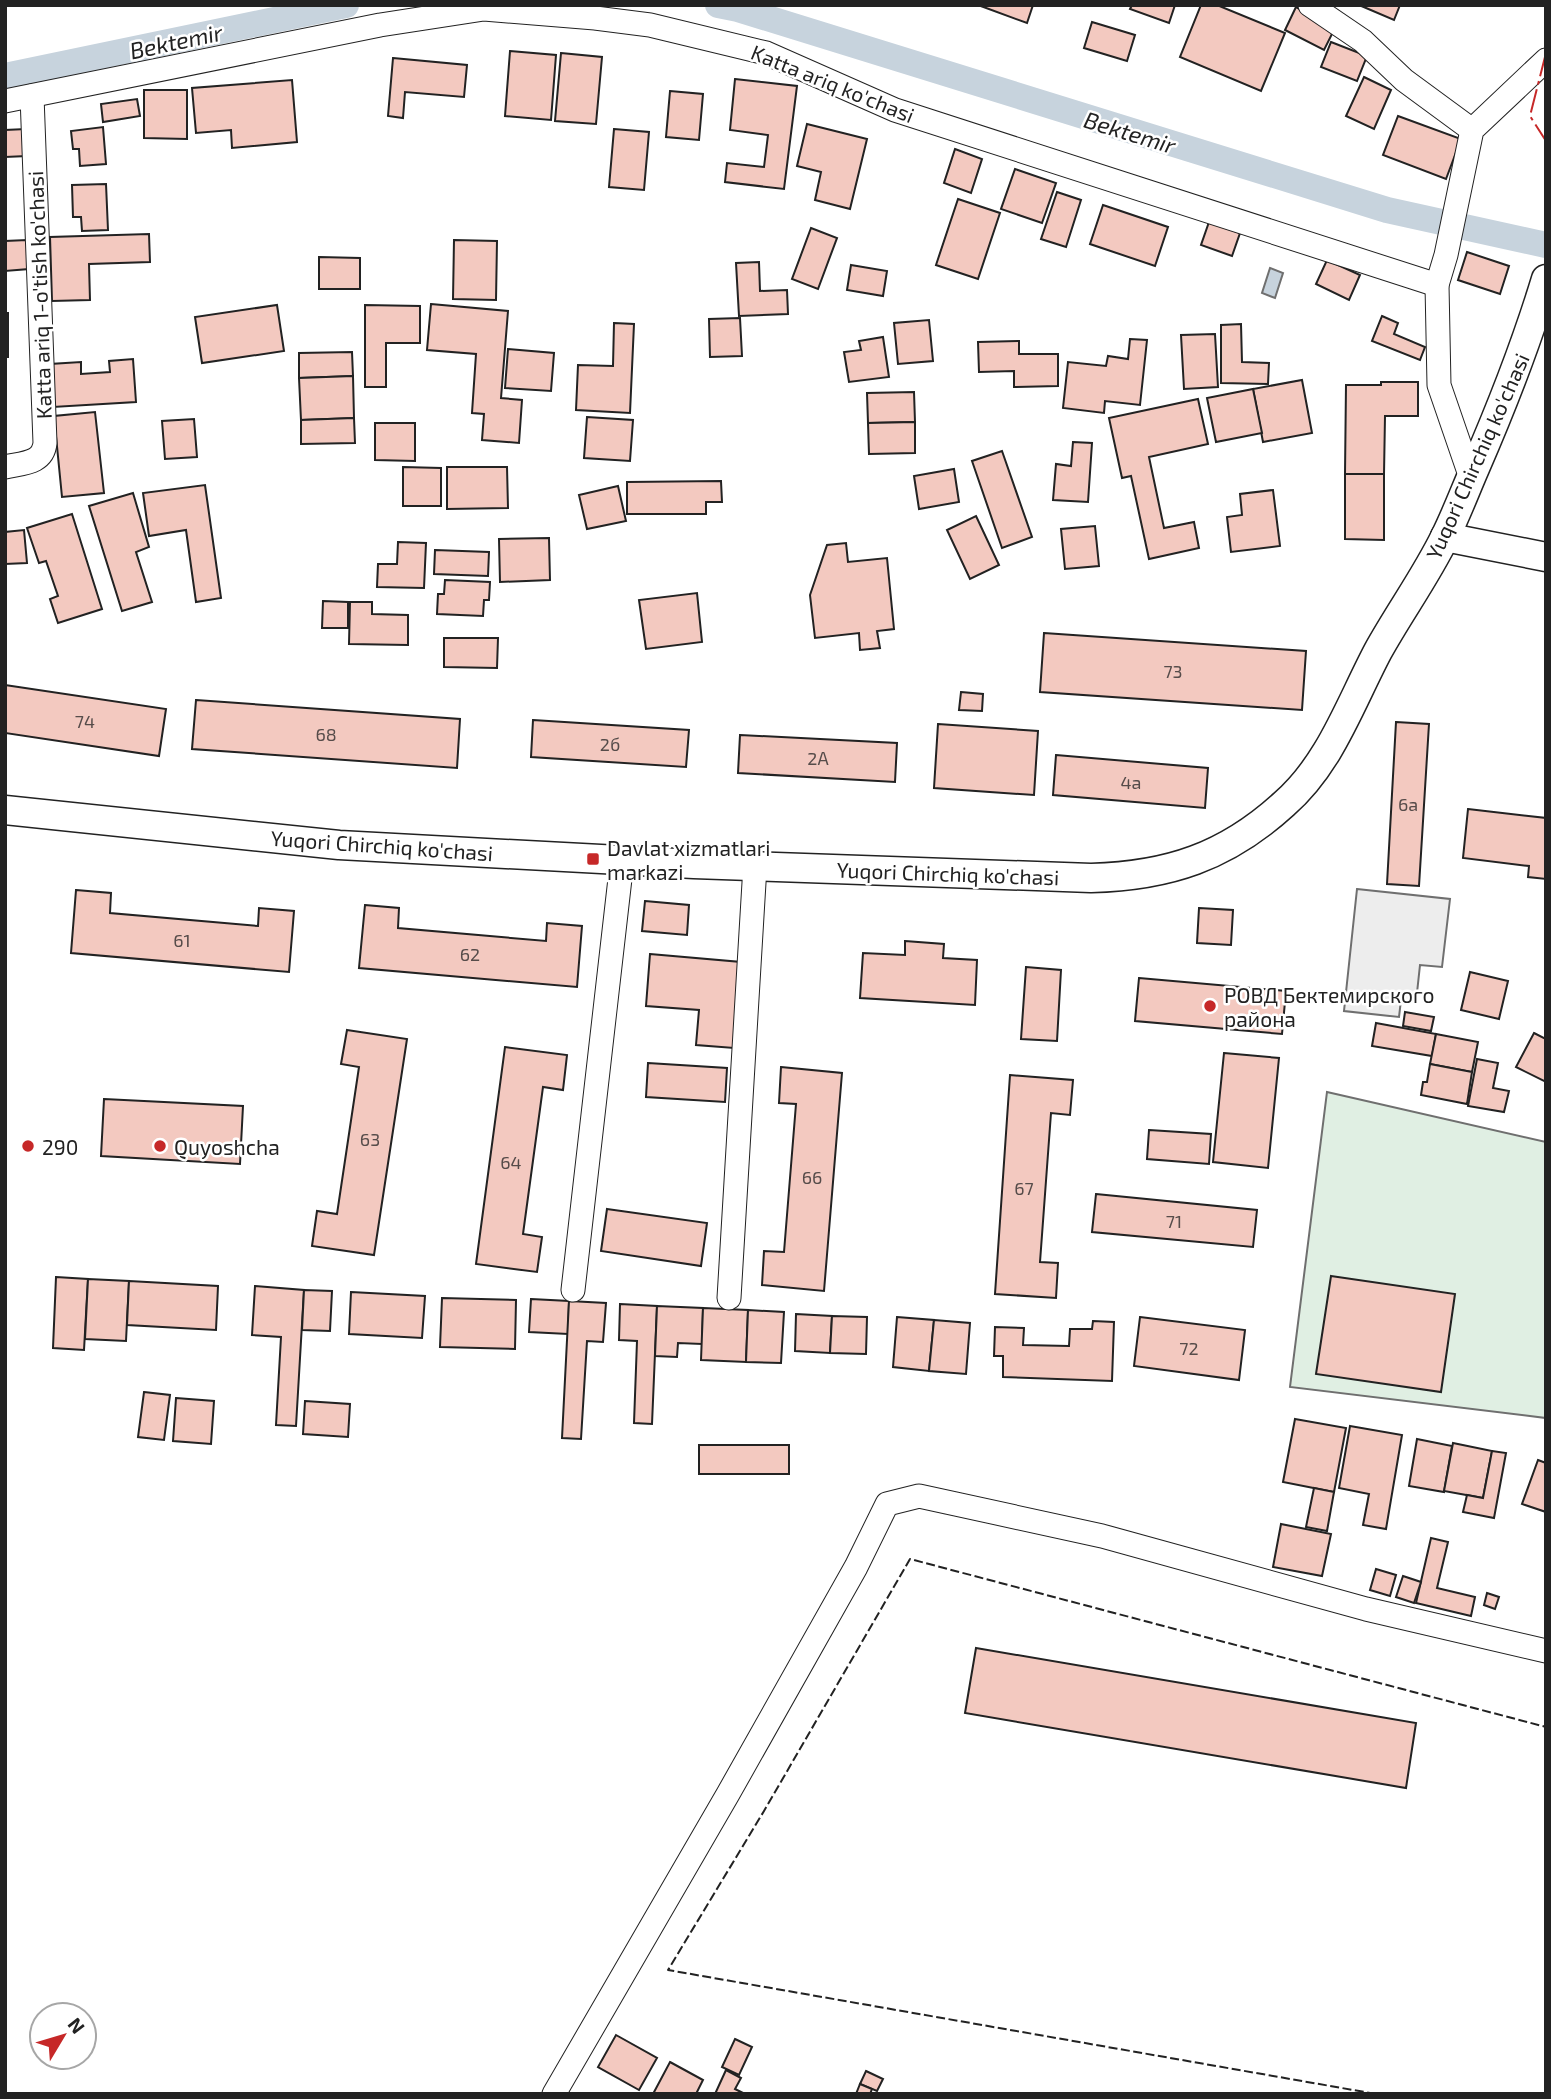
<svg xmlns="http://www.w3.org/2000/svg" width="1551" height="2099" viewBox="0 0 1551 2099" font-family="'Exo 2',sans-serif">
	<rect width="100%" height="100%" fill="#fff"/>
	<path fill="#e0efe3" stroke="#6f6f6f" stroke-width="2" d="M1327 1092 1546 1142V1418L1290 1387Z"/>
	<path fill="#ededed" stroke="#6f6f6f" stroke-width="2" d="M1357 889 1450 899 1442 967 1420 965 1416 1002 1401 1000 1399 1017 1344 1011Z"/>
	<path fill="#c7d3dd" stroke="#6f6f6f" stroke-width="2" d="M1270 268 1283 273 1275 298 1262 293Z"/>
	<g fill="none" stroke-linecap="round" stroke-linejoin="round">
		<g stroke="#c7d3dd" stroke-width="26">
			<path d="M718 5 738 9 1387 210 1546 245"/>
			<path d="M5 76 346 5"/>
		</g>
	</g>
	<g fill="#f3c9c0" stroke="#222" stroke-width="2">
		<path d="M978 5H1033L1027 23Z"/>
		<path d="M1132 5H1175L1169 23 1130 9Z"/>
		<path d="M1201 5H1217L1285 33 1261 91 1180 57Z"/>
		<path d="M1359 5H1400L1394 20Z"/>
		<path d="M1296 7 1335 28 1324 50 1285 30Z"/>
		<path d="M1092 22 1135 35 1127 61 1084 48Z"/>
		<path d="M1331 42 1367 56 1357 81 1321 67Z"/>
		<path d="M510 51 556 55 551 120 505 116Z"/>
		<path d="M561 53 602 57 596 124 555 121Z"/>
		<path d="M393 58 467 65 464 97 405 92 403 118 388 116Z"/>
		<path d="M1364 77 1391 90 1374 129 1346 116Z"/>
		<path d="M735 79 797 86 784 189 725 182 727 163 764 167 768 135 730 130Z"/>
		<path d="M292 80 297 142 232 148 231 130 196 133 192 88Z"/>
		<path d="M144 90H187V139L144 138Z"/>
		<path d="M670 91 703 94 699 140 666 137Z"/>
		<path d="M137 99 140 116 103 122 101 104Z"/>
		<path d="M1398 116 1461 139 1446 179 1383 155Z"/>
		<path d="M807 124 867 139 850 209 815 200 821 172 797 166Z"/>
		<path d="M103 127 106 164 80 166 79 149H73L71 131Z"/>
		<path d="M26 129 27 156 5 157V130Z"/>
		<path d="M614 129 649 132 644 190 609 187Z"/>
		<path d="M955 149 982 159 971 193 944 183Z"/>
		<path d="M1015 169 1056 183 1042 223 1001 209Z"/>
		<path d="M106 184 108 230 82 231 81 217H73L72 185Z"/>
		<path d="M1057 192 1081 200 1066 247 1041 239Z"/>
		<path d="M958 199 1000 213 978 279 936 265Z"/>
		<path d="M1103 205 1168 227 1155 266 1090 244Z"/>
		<path d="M1209 222 1240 233 1232 256 1201 245Z"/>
		<path d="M811 228 837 238 818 289 792 279Z"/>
		<path d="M149 234 150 262 89 264 90 300 52 301 50 237Z"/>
		<path d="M27 240 29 269 5 271V241Z"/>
		<path d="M454 240 497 241 496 300 453 299Z"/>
		<path d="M1467 252 1509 266 1500 294 1458 280Z"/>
		<path d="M319 257 360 258V289H319Z"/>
		<path d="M1327 260 1360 275 1349 300 1316 284Z"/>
		<path d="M759 262 760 291 787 290 788 314 739 316 736 263Z"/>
		<path d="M851 265 887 271 883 296 847 290Z"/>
		<path d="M431 304 508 311 501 398 522 400 519 443 482 440 484 414 472 413 476 354 427 350Z"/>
		<path d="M277 305 284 351 202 363 195 317Z"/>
		<path d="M365 305 420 306V343H386V387H365Z"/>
		<rect x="5" y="313" width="3" height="44"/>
		<path d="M1382 316 1398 323 1394 334 1425 347 1420 360 1372 341Z"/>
		<path d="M740 318 742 356 710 357 709 319Z"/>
		<path d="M929 320 933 361 898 364 894 323Z"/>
		<path d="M614 323 634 324 630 413 576 410 578 365 613 366Z"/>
		<path d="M1241 324 1242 362 1269 363 1268 384 1221 383V325Z"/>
		<path d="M1215 334 1218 387 1184 389 1181 335Z"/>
		<path d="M883 337 889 377 849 382 844 352 861 350 859 341Z"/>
		<path d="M1130 339 1147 340 1140 405 1105 401 1104 413 1063 408 1068 362 1106 366 1108 356 1128 359Z"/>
		<path d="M1019 341V354H1058V386L1014 387V371L979 372 978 342Z"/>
		<path d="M508 349 554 353 551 391 505 388Z"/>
		<path d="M352 352 353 376 299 378V353Z"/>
		<path d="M133 359 136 402 53 407 50 364 81 362V374L110 372 109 361Z"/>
		<path d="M353 376 354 418 301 420 299 378Z"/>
		<path d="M1302 380 1312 433 1263 442 1253 389Z"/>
		<path d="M1381 382H1418V416H1385L1384 474H1345L1346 385H1381Z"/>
		<path d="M1253 389 1262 433 1216 442 1207 398Z"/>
		<path d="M914 392 915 422 868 423 867 393Z"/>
		<path d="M1198 399 1208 444 1149 457 1164 528 1194 522 1199 548 1149 559 1131 476 1122 478 1109 418Z"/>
		<path d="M95 412 104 493 62 497 54 416Z"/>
		<path d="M587 417 633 420 630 461 584 458Z"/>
		<path d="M354 418 355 443 301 444V420Z"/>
		<path d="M194 419 197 457 165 459 162 421Z"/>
		<path d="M915 422V453L869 454 868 423Z"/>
		<path d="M375 423H415V461L375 460Z"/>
		<path d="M1073 442 1092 443 1088 502 1053 500 1056 464 1071 466Z"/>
		<path d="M1002 451 1032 537 1002 548 972 461Z"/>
		<path d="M403 467 441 468V506H403Z"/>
		<path d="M447 467H507L508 508 447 509Z"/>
		<path d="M954 469 959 502 919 509 914 476Z"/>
		<path d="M1345 474H1384V540L1345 539Z"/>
		<path d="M721 481 722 502H706V514H627V482Z"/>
		<path d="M205 485 221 598 196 602 186 530 149 536 143 493Z"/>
		<path d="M618 486 626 521 587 529 579 495Z"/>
		<path d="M1273 490 1280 546 1231 552 1227 517 1242 515 1240 494Z"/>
		<path d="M133 493 149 547 136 552 152 602 122 611 89 506Z"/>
		<path d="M72 514 102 609 58 623 50 599 58 596 46 561 39 563 27 528Z"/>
		<path d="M976 516 999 565 970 579 947 530Z"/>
		<path d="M1095 526 1099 566 1065 569 1061 529Z"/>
		<path d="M24 530 27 563 5 564V532Z"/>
		<path d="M549 538 550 580 500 582 499 539Z"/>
		<path d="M398 542 426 543 424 588 377 587 378 564H397Z"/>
		<path d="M846 543 848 562 887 558 894 629 877 631 880 648 860 650 859 633 815 638 810 595 827 545Z"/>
		<path d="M435 550 489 552 488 576 434 574Z"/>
		<path d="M445 580 490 582 489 600H484L483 616 437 614 438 594H444Z"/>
		<path d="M697 593 702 642 646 649 639 600Z"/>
		<path d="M323 601 348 602V628H322Z"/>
		<path d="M350 602H372V614L408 615V645L349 644Z"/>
		<path d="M1044 633 1306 651 1302 710 1040 692Z"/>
		<path d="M444 638H498L497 668 444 667Z"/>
		<path d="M5 685 166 709 159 756 5 733Z"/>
		<path d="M961 692 983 694 982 711 959 710Z"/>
		<path d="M196 700 460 719 457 768 192 749Z"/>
		<path d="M533 720 689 730 686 767 531 757Z"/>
		<path d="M1396 722 1429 724 1419 886 1387 884Z"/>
		<path d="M938 724 1038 731 1034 795 934 788Z"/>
		<path d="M740 735 897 743 895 782 738 773Z"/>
		<path d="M1056 755 1208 768 1205 808 1053 795Z"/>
		<path d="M1468 809 1546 818V879L1528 877 1529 866 1463 858Z"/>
		<path d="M76 890 111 893 110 913 258 926 259 908 294 911 289 972 71 953Z"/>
		<path d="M645 901 689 905 687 935 642 931Z"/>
		<path d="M365 905 399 908 398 928 546 941 547 923 582 926 577 987 359 968Z"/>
		<path d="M1199 908 1233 910 1231 945 1197 943Z"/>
		<path d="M905 941 944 944 943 958 977 960 975 1005 860 998 863 953 905 955Z"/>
		<path d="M650 954 741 962 734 1048 696 1045 699 1010 646 1006Z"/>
		<path d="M1026 967 1061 970 1057 1041 1021 1039Z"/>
		<path d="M1470 972 1508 981 1499 1019 1461 1010Z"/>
		<path d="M1139 978 1286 991 1282 1034 1135 1021Z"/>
		<path d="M1405 1012 1434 1017 1431 1031 1403 1026Z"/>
		<path d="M1376 1023 1436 1034 1432 1056 1372 1046Z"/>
		<path d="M347 1030 407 1039 374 1255 312 1246 317 1211 337 1214 359 1067 341 1064Z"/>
		<path d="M1534 1033 1546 1039V1082L1516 1067Z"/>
		<path d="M1436 1034 1478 1042 1472 1072 1430 1064Z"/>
		<path d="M505 1047 567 1055 563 1090 543 1087 523 1234 542 1237 537 1272 476 1264Z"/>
		<path d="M1224 1053 1279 1058 1268 1168 1213 1162Z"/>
		<path d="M1477 1059 1498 1063 1493 1088 1509 1091 1504 1112 1468 1106Z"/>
		<path d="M648 1063 727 1068 725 1102 646 1097Z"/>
		<path d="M1430 1064 1472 1072 1467 1104 1421 1095 1423 1082H1427Z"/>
		<path d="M781 1067 842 1073 824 1291 762 1285 764 1251 784 1252 796 1104 779 1103Z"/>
		<path d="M1010 1075 1073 1080 1070 1115 1051 1113 1040 1262 1058 1263 1056 1298 995 1294Z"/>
		<path d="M104 1099 243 1106 240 1164 101 1156Z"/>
		<path d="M1149 1130 1211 1134 1209 1164 1147 1159Z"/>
		<path d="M1096 1194 1257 1210 1253 1247 1092 1232Z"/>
		<path d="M607 1209 707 1223 701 1266 601 1251Z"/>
		<path d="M1331 1276 1455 1294 1441 1392 1316 1374Z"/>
		<path d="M56 1277 88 1279 84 1350 53 1348Z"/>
		<path d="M88 1279 129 1281 126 1341 85 1339Z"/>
		<path d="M129 1281 218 1286 216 1330 127 1325Z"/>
		<path d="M255 1286 304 1290 296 1426 276 1425 281 1337 252 1335Z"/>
		<path d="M304 1290 332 1291 330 1331 302 1330Z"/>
		<path d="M351 1292 425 1296 422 1338 349 1334Z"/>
		<path d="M442 1298 516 1300 515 1349 440 1347Z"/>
		<path d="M531 1299 569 1301 568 1334 529 1332Z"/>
		<path d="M569 1301 606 1303 603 1342 587 1341 581 1439 562 1438Z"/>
		<path d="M620 1304 657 1306 652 1424 634 1423 637 1341 619 1340Z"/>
		<path d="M657 1306 703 1308 702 1344 678 1343 677 1357 655 1356Z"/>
		<path d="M703 1308 748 1310 746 1362 701 1360Z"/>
		<path d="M748 1310 784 1312 781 1363 746 1362Z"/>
		<path d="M796 1314 832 1316 830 1353 795 1351Z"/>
		<path d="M832 1316 867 1317 866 1354 830 1353Z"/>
		<path d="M897 1317 934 1320 929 1371 893 1367Z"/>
		<path d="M1140 1317 1245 1330 1239 1380 1134 1366Z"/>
		<path d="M934 1320 970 1323 966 1374 929 1371Z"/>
		<path d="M1093 1321 1114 1322 1112 1381 1003 1377V1356H994L995 1327 1024 1328 1023 1345 1069 1346 1070 1329H1092Z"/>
		<path d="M144 1392 170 1395 164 1440 138 1437Z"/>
		<path d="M176 1398 214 1401 211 1444 173 1441Z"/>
		<path d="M305 1401 350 1404 348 1437 303 1434Z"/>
		<path d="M1295 1419 1346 1428 1334 1492 1283 1482Z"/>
		<path d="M1350 1426 1402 1435 1386 1529 1363 1525 1369 1494 1339 1488Z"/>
		<path d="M1417 1439 1452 1446 1444 1492 1409 1486Z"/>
		<path d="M1453 1443 1492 1451 1483 1498 1444 1491Z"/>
		<rect x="699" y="1445" width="90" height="29"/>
		<path d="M1492 1451 1506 1453 1494 1518 1463 1512 1467 1495 1483 1498Z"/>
		<path d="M1538 1460 1546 1463V1512L1522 1504Z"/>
		<path d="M1314 1488 1334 1492 1327 1531 1306 1527Z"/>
		<path d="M1281 1524 1331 1534 1322 1576 1273 1567Z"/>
		<path d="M1431 1538 1448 1542 1437 1588 1475 1597 1471 1616 1416 1603Z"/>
		<path d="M1376 1569 1396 1575 1390 1596 1370 1590Z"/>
		<path d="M1403 1576 1421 1582 1414 1603 1396 1597Z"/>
		<path d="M1487 1593 1499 1597 1495 1609 1484 1605Z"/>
		<path d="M976 1648 1416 1723 1406 1788 965 1713Z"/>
		<path d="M616 2035 657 2058 639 2090 598 2067Z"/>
		<path d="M735 2039 752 2047 739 2075 722 2067Z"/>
		<path d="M670 2062 703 2080 696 2094H653Z"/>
		<path d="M726 2070 741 2078 735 2089 745 2094H715Z"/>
		<path d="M866 2071 883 2079 877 2091 860 2084Z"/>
		<path d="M860 2084 872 2089 870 2094H856Z"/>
	</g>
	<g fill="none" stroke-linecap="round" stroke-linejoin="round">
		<defs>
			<g id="minor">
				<path d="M1310 5 1363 41 1404 80 1472 130"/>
				<path d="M5 101 380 25 484 9 595 18 650 25 766 53 895 110 1437 285"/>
				<path d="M5 467C22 463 43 464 45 443L32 96"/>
				<path d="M1471 478 1439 385 1437 285 1446 255 1472 130 1546 60"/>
				<path d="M573 1290 622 861"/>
				<path d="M729 1298 755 866"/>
				<path d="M554 2094 728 1794 856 1567 887 1504 919 1496 1102 1536 1366 1609 1546 1651"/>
			</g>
			<g id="tertiary">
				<path d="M1445 537 1546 557"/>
				<path d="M5 810 339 845 694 864 1091 878C1168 876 1226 857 1284 804 1330 764 1350 704 1378 651 1399 613 1426 576 1445 537 1456 515 1465 491 1475 468 1502 406 1526 345 1546 279"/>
			</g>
		</defs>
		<use href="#minor" stroke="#222" stroke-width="25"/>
		<use href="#tertiary" stroke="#222" stroke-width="31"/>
		<use href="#minor" stroke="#fff" stroke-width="23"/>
		<use href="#tertiary" stroke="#fff" stroke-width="28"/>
		<path stroke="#222" stroke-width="2" stroke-dasharray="9 3.5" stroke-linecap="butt" d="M1376 2094 668 1970 764 1811 910 1559 1546 1727"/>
		<path stroke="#c62828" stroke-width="2" stroke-dasharray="24 5 3.5 5" stroke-linecap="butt" d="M1546 53 1530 116 1546 141"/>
	</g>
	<g fill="#c62828" stroke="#fff" stroke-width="2.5">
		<rect x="586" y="852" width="14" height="14" rx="3.5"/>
		<circle cx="1210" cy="1006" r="7"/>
		<circle cx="28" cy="1146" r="7"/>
		<circle cx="160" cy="1146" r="7"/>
	</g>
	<g text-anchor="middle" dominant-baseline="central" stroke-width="5" stroke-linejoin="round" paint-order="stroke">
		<g font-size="18" fill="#564c4a">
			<text x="1173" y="671">73</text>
			<text x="85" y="721">74</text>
			<text x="326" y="734">68</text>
			<text x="610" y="744">2б</text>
			<text x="818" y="758">2А</text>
			<text x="1131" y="782">4а</text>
			<text x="1408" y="804">6а</text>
			<text x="182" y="940">61</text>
			<text x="470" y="954">62</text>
			<text x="370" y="1139">63</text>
			<text x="511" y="1162">64</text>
			<text x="812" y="1177">66</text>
			<text x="1024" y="1188">67</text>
			<text x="1174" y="1221">71</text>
			<text x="1189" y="1348">72</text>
		</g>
		<g font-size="21" fill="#222" stroke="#fff">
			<text transform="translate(833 83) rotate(22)">Katta ariq ko'chasi</text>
			<text transform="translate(39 295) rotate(-92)">Katta ariq 1-o'tish ko'chasi</text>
			<text transform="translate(1477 456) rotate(-66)">Yuqori Chirchiq ko'chasi</text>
			<text transform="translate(382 845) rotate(4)">Yuqori Chirchiq ko'chasi</text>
			<text transform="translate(948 873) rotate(2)">Yuqori Chirchiq ko'chasi</text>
		</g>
		<g font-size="21" fill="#222" stroke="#fff" text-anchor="start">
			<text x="607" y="847">Davlat xizmatlari<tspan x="607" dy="24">markazi</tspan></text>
			<text x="1224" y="994">РОВД Бектемирского<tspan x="1224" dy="24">района</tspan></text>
			<text x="42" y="1146">290</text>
			<text x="174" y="1146">Quyoshcha</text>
		</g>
		<g font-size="23" font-style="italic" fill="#222" stroke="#fff">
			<text transform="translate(176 41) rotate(-12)">Bektemir</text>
			<text transform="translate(1130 132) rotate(17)">Bektemir</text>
		</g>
	</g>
	<rect width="1551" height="2099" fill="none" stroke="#222222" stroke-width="14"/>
	<g transform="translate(63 2036) rotate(52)"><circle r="33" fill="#ffffff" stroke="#a7a7a7" stroke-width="2"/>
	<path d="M0-5L12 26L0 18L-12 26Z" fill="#c62828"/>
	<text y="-10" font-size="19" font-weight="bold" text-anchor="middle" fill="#222222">N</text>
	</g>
</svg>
